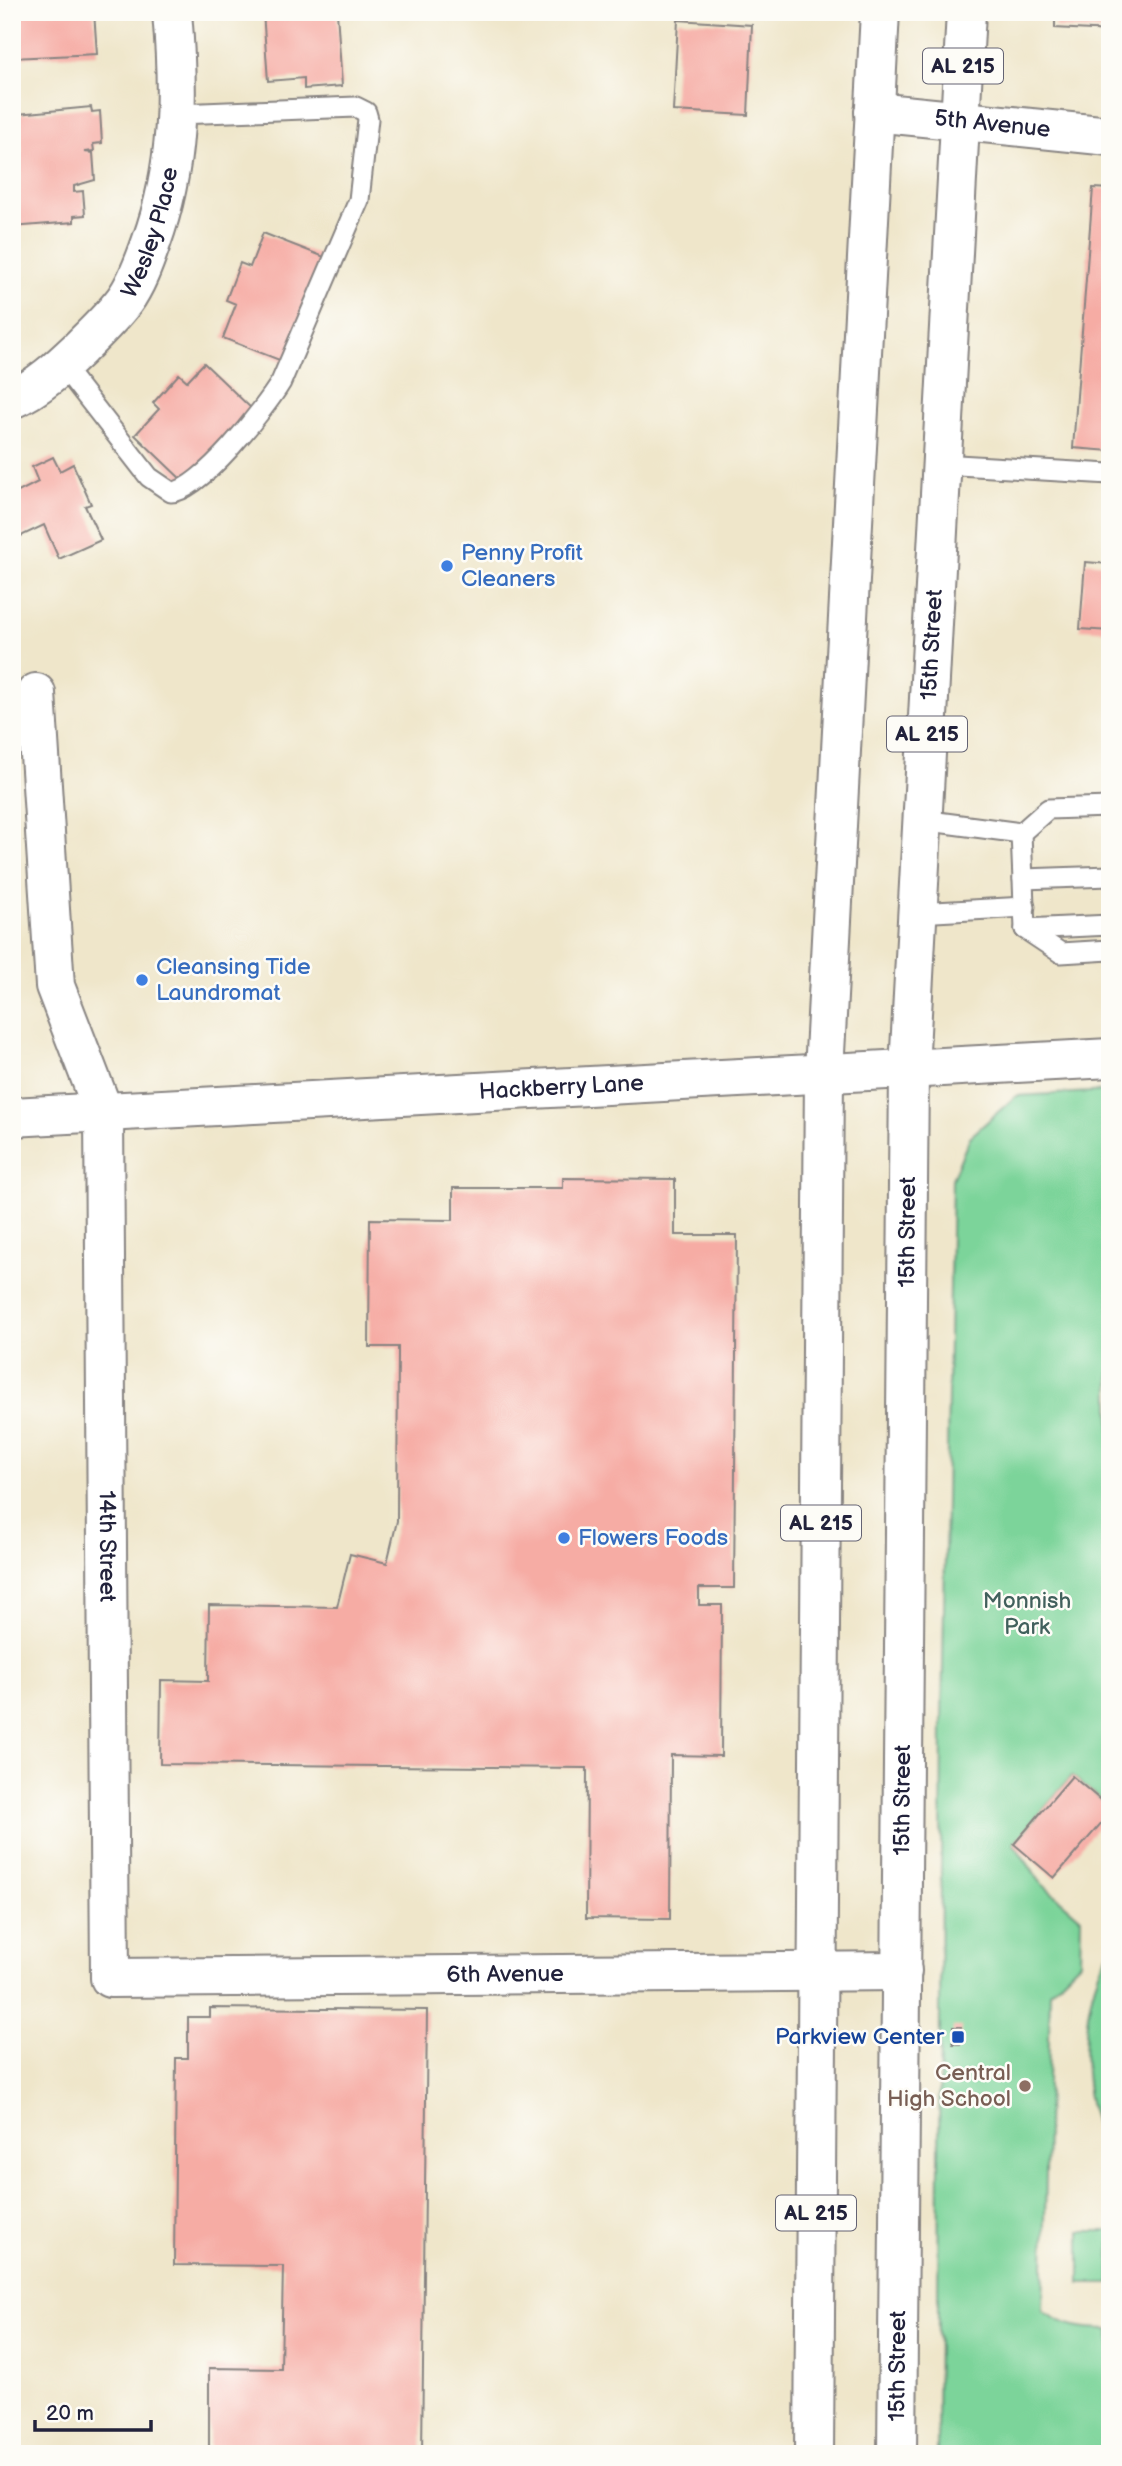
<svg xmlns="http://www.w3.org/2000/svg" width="1122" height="2466" viewBox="0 0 1122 2466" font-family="'Balsamiq Sans',sans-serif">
	<rect width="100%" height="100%" fill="#fdfcf7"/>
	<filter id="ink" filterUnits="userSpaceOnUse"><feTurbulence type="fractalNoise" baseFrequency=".0143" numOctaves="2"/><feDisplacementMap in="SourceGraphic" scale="14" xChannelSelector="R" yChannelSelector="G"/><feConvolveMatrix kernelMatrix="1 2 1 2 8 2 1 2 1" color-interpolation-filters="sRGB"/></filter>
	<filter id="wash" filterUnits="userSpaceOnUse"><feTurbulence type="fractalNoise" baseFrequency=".00686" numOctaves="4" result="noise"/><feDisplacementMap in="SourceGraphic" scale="28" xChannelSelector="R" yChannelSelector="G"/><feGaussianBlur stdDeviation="1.57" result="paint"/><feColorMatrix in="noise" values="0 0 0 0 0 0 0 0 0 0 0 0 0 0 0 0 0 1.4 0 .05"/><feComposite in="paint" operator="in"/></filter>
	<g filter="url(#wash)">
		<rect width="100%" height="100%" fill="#efe6ca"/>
		<g fill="#7bd49a" stroke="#4e7b6a" stroke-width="2">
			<path d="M1110 1091V1808L1072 1776 1014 1844 1042 1884 1081 1918 1080 1962 1050 1992 1043 2311C1065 2327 1083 2329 1110 2329V2454H937L942 1717 952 1179 970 1137 1016 1096Z"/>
			<path d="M1110 1949V2160C1078 2104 1076 2005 1110 1949Z"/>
			<rect x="1080" y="2231" width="30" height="52"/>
		</g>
		<g id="blocks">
			<g fill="#f6aca4">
				<path d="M12 12H94L97 54 12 58Z"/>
				<path d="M263 12H337L342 86 304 89V78L268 81Z"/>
				<path d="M1055 12H1110V31L1055 28Z"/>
				<path d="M678 20 752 25 748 115 673 111Z"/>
				<path d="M91 107 92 112 100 111 102 143 93 144 94 151 84 152 93 153 95 180 74 186V192L83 191 85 215 74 216V222L12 227V191L18 190 15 153 22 152 18 114Z"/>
				<path d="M1093 188 1110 189V451L1073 448Z"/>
				<path d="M263 233 327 258 287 363 223 338 236 304 226 300 240 263 250 267Z"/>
				<path d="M204 363 254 411 185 483 135 435 159 409 153 403 179 374 187 381Z"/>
				<path d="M53 457 60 471 73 464 91 504 85 506 101 540 59 559 44 525 19 537 12 522V495L38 482 32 467Z"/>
				<path d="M1085 562 1110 564V631L1080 629Z"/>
				<path d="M563 1178 675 1179V1235H737L734 1588H699V1605H722L721 1756 671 1755 670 1919 586 1918 587 1768 160 1764 161 1680 208 1681 209 1605 337 1607 350 1554 387 1563 397 1521 398 1347H369L370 1219 453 1220V1188H563Z"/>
				<path d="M1072 1776 1110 1808V1813L1054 1878 1014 1844Z"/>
				<path d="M210 2008 427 2010 422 2454H209V2368L281 2369 283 2266 174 2265 176 2058H188V2017H210Z"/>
				<rect x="953" y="2027" width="8" height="17"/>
			</g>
		</g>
	</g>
	<g filter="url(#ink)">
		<use href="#blocks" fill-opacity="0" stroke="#888482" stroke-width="2"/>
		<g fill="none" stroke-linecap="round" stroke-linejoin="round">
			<defs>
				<g id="service">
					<path d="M62 365 149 477 171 492C199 493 266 407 281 382L359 200 368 119 366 112 356 107 178 114"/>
					<path d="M941 464 1110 474"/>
					<path d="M922 820 1021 833 1048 809 1110 807"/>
					<path d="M1021 833 1025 929"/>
					<path d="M1023 879 1110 876"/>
					<path d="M917 913 1025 907"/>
					<path d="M1025 929 1061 953 1110 950"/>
					<path d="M1025 929 1110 925"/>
				</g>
				<g id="minor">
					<path id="s1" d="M874 112 1110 136"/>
					<path id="s2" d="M12 399C38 388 60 367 80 348 95 333 111 318 124 301 136 285 144 263 151 243 179 166 179 93 172 12"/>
					<path id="s3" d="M36 693 55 986 104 1113 110 1978 902 1971"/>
				</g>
				<g id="secondary">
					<path id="s4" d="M12 1117 1110 1058"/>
				</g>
				<g id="primary">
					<path d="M814 2454 824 1072 880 12"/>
					<path id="s5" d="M897 2454 909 1069 966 12"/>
				</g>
			</defs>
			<use href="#service" stroke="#888482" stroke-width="23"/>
			<use href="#minor" stroke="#888482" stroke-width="42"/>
			<use href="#secondary" stroke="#888482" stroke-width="42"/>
			<use href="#primary" stroke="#888482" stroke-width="42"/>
			<use href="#service" stroke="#fff" stroke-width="19"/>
			<use href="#minor" stroke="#fff" stroke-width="38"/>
			<use href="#secondary" stroke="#fff" stroke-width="38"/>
			<use href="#primary" stroke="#fff" stroke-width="38"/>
		</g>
	</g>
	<g fill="#3f7fe0" stroke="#fdfcf7" stroke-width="2.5">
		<circle cx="447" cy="566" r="7"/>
		<circle cx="142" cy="980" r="7"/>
		<circle cx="564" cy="1538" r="7"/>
	</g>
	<rect fill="#1a4fb4" stroke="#fdfcf7" stroke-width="2.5" x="951" y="2030" width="14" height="14" rx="3.5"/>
	<circle fill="#8d6e63" stroke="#fdfcf7" stroke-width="2.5" cx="1025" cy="2086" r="7"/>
	<g text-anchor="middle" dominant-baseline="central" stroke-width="5" stroke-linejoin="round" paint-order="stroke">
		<g fill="#fdfcf7" stroke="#646373" stroke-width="2">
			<rect x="923" y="48.5" width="80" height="35" rx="5"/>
			<rect x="887" y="716.5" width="80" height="35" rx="5"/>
			<rect x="781" y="1505.5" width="80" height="35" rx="5"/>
			<rect x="776" y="2195.5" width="80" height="35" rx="5"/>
		</g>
		<g font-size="21" font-weight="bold" fill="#22223b">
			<text x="963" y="66">AL 215</text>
			<text x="927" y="734">AL 215</text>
			<text x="821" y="1523">AL 215</text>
			<text x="816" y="2213">AL 215</text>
		</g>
		<g font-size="23" fill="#22223b" stroke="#fdfcf7">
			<text stroke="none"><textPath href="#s1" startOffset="119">5th Avenue</textPath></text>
			<text stroke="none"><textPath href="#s2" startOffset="224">Wesley Place</textPath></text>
			<text stroke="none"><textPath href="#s5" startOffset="1810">15th Street</textPath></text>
			<text stroke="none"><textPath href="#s4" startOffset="550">Hackberry Lane</textPath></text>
			<text stroke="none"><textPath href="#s5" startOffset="1222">15th Street</textPath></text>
			<text stroke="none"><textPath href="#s3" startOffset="863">14th Street</textPath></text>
			<text stroke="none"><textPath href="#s5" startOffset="654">15th Street</textPath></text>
			<text stroke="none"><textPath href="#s3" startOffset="1690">6th Avenue</textPath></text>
			<text stroke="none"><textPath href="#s5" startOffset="88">15th Street</textPath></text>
		</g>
		<g font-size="23" fill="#366cbe" stroke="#fdfcf7" text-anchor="start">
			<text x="461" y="553">Penny Profit<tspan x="461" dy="26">Cleaners</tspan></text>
			<text x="156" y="967">Cleansing Tide<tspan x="156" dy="26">Laundromat</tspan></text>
			<text x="578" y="1538">Flowers Foods</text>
		</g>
		<g font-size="23" fill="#41605c" stroke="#fdfcf7">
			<text x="1027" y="1601">Monnish<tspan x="1027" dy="26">Park</tspan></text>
		</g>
		<g font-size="23" fill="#164399" stroke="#fdfcf7" text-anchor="end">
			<text x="944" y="2037">Parkview Center</text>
		</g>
		<g font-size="23" fill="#785e54" stroke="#fdfcf7" text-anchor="end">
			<text x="1011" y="2073">Central<tspan x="1011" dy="26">High School</tspan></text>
		</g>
	</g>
	<rect width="1122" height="2466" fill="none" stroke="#fdfcf7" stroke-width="42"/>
	<path d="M35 2420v10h116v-10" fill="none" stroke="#22223b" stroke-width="3.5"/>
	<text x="46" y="2420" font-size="21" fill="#22223b" stroke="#fdfcf7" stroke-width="5" paint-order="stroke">20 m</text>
</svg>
